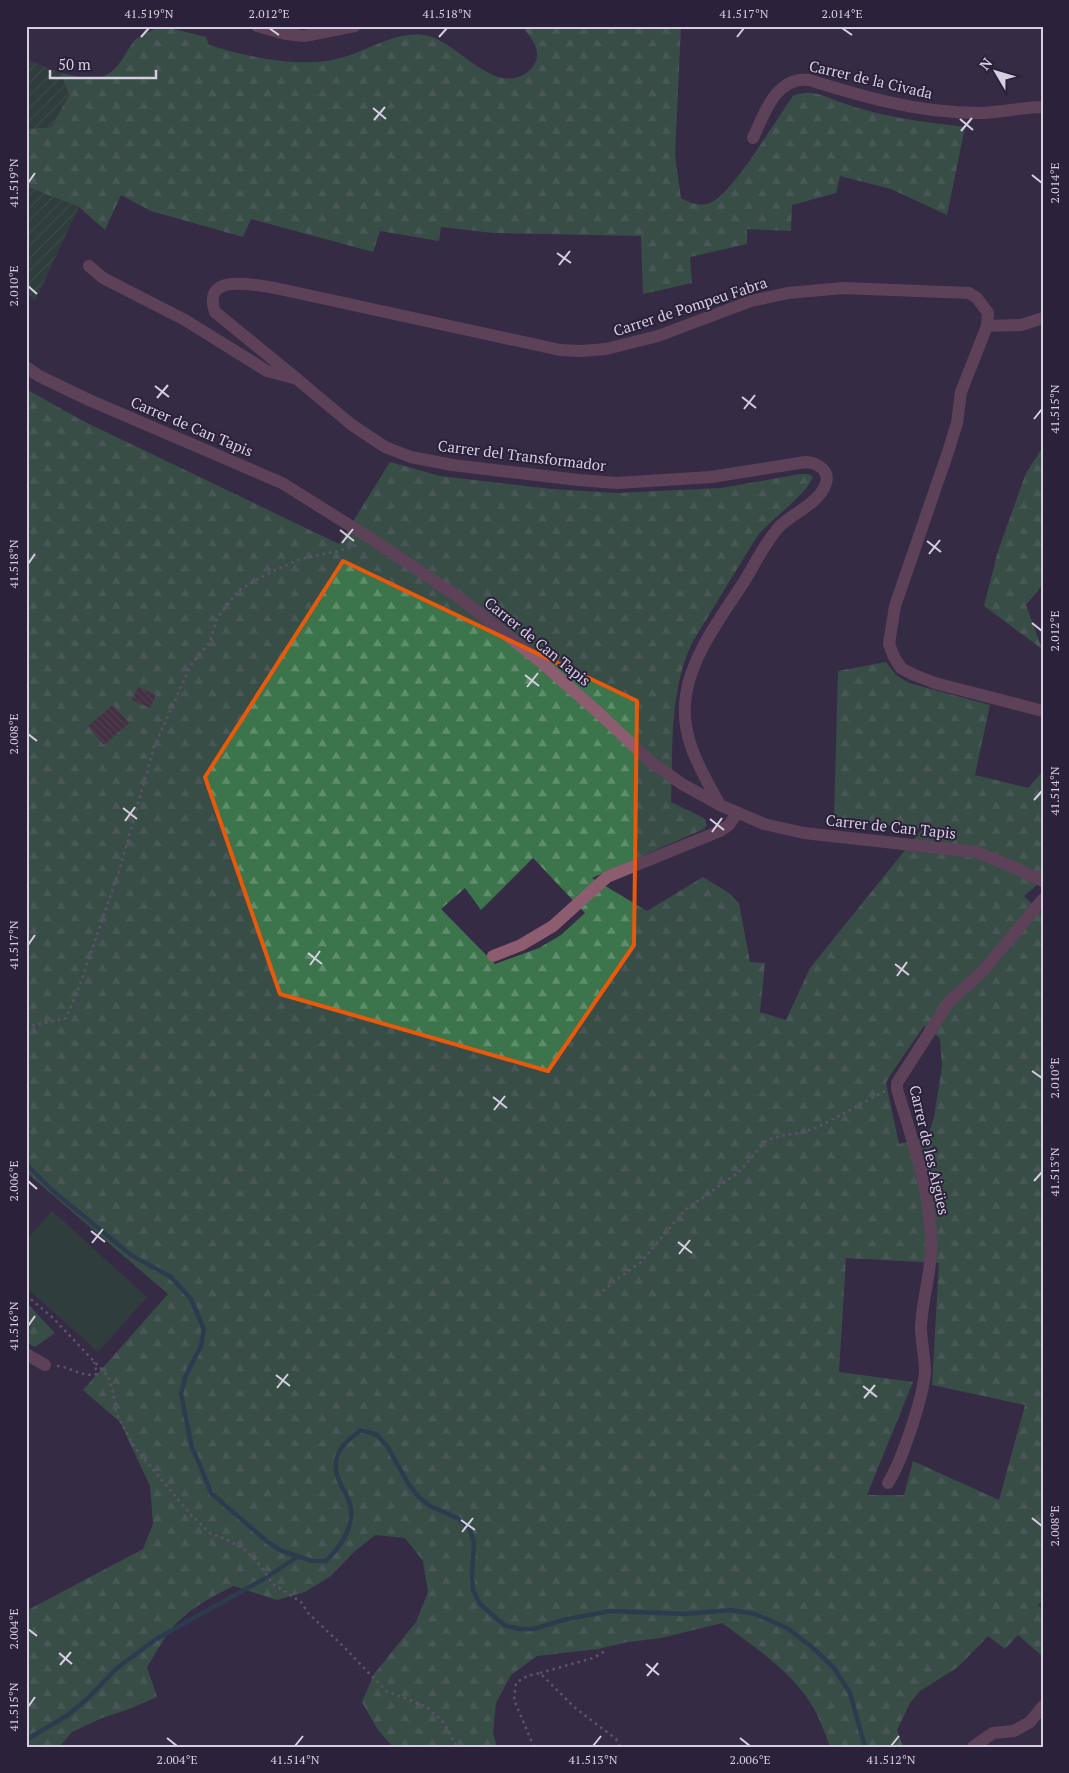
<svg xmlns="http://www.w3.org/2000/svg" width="1069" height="1773" viewBox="0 0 1069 1773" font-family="'PT Serif',serif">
	<defs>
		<pattern id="forest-firs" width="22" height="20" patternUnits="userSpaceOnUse" patternTransform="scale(1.25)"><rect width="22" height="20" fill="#3c754b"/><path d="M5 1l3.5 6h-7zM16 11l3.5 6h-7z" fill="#608e6d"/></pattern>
		<pattern id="garden-furrows" width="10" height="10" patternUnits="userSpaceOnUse" patternTransform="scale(1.25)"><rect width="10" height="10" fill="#285233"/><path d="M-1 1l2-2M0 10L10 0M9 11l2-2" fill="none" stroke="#466a50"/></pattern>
		<pattern id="building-back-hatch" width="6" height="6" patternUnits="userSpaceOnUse" patternTransform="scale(1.25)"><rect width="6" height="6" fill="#563640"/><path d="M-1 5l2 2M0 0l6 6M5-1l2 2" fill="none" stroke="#6d525b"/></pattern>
	</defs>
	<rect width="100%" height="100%" fill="#362b45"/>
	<g fill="url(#forest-firs)" fill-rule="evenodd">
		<path d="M162 26 206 37 209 45C247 57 298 68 337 59 365 53 393 31 424 35 456 39 491 95 525 74 531 70 536 64 537 56 538 45 528 34 522 26H681L675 155 681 198C690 203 700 207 710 203 733 194 776 119 793 96 808 88 825 96 840 102 881 117 922 122 965 127L947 215 891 189 840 176 836 193 792 205 791 231 747 229V244L690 257 692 283 643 294 641 236 493 233 441 227 439 241 380 231 373 252 251 219 243 237 151 211 121 195 105 230 79 207 40 192 26 186V129L51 127 69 95 61 73C71 75 82 79 92 79 117 77 122 57 134 41 141 34 153 30 162 26Z"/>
		<path d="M26 389 83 421 339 544 390 462 440 476 552 489 616 493 721 488 800 474H808L813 477C804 498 771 518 756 538L693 641C669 690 673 748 671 802L704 818 707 825 704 829 592 878 647 911 703 877 729 893 739 903 750 962 765 963 760 1012 786 1020 810 968 922 829 834 819 838 671 886 662 896 675 909 683 990 705 975 775 1028 788 1043 771V880L1024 896 1043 915V1600L1038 1605 1043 1609V1657L1018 1635 1005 1649 988 1636 958 1667 920 1691 910 1703 897 1730 903 1747H830C826 1736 822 1725 817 1714 796 1674 757 1649 722 1623L661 1638 628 1642 598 1649 537 1656 511 1675 496 1703 493 1733 497 1747H393L378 1730 362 1702 374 1674 416 1622 428 1592 423 1561 405 1538 375 1535 353 1553 331 1576 305 1592 277 1600 233 1586C216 1595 198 1604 183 1617 168 1629 158 1650 147 1667L157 1697 129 1709 102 1718 72 1732 59 1747H26V1611L143 1549 153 1524 150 1486 120 1422 83 1390 168 1294 26 1172ZM533 858 585 913 561 935 539 948 495 964 441 909 465 888 481 910ZM924 1026 940 1038 942 1067 934 1117 928 1136 899 1144 886 1083 891 1074ZM846 1258 939 1263 932 1385 1025 1405 999 1500 913 1461 904 1495H867L913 1382 839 1372Z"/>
		<path d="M1043 447V584L1026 605 1042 649 984 606 998 551 1026 473Z"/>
		<path d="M26 1302 55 1333 35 1347 26 1342Z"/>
	</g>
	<g fill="url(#garden-furrows)">
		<path d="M26 59 61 73 69 95 51 127 26 129Z"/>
		<path d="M26 186 40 192 79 207 35 301 26 292Z"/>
	</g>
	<path fill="#285233" d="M52 1211 147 1297 98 1352 26 1287V1240Z"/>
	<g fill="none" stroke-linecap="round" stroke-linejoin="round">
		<g stroke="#21515a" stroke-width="4.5">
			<path d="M26 1164 52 1190 131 1255 171 1277 191 1299 204 1329 201 1346 186 1375 181 1394 192 1448 199 1463 211 1493 269 1543 282 1551 312 1561H326C339 1548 353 1530 351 1510 351 1502 345 1492 341 1485 328 1459 340 1445 361 1430L377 1435 387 1446 409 1485 419 1497 430 1506 457 1518 469 1527 474 1542 472 1575 473 1590 480 1604 504 1625 519 1629H534L563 1620 610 1611 686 1614 731 1610 755 1614 787 1628 813 1648 834 1668 850 1693 865 1747"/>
			<path d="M26 1740 68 1715 87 1699 117 1668 156 1639 264 1579 297 1557"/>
		</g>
	</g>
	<g fill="url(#building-back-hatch)">
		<path d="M138 687 156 695 150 708 132 700Z"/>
		<path d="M113 705 129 723 104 745 88 726Z"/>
	</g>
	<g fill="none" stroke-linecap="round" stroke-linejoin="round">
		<g stroke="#898096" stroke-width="2.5" stroke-dasharray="2.5 4" stroke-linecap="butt">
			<path d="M26 1027 66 1018 78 990 120 868 154 747 191 665 210 642 217 618 239 590 269 573 300 559 339 551 357 545"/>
			<path d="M603 1291 617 1279 640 1263 685 1210 739 1172 766 1141 779 1136 799 1133 816 1128 885 1091"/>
			<path d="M26 1295 53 1318 108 1376 113 1392 116 1413 135 1448 190 1514 210 1533 225 1539 244 1549 259 1564 273 1584 301 1602 308 1613 344 1647 386 1691 427 1707 444 1723 457 1747"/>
			<path d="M57 1366C71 1367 83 1378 97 1374L94 1362"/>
			<path d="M540 1673 593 1658 607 1650"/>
			<path d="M534 1747 514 1700 516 1683 527 1676 540 1673 574 1707 616 1739 620 1747"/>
		</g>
		<g stroke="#8c5c6f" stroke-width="12">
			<path d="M257 26 286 34 304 36 355 26"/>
			<path d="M753 138C764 114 776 76 809 80 864 97 919 113 978 113 1000 113 1022 107 1043 107"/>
			<path d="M89 266 103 278 185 320 267 371 297 379 352 425 385 447 411 457 452 465 578 480 617 483 711 477 806 462C817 463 830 470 826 483 820 503 793 513 780 526 766 541 757 560 747 577 725 612 692 653 686 695 679 735 701 771 720 805"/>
			<path d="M987 326 1021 325 1043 318"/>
			<path d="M26 367 39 376 89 400 282 483 373 540 461 599 541 662 600 714 651 762 682 784 720 805 764 824 804 833 976 852 1011 866 1043 881"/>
			<path d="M297 379 215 312C201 272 255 285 275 288L560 350 581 351 606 349 658 336 751 301 788 293 843 288 969 293 977 298 988 313 987 326 961 392 957 423 948 452 895 606 889 644 894 657 901 668 912 674 935 683 1043 711"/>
			<path d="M493 956 521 945 553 926 607 877 720 831 729 825 737 813"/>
			<path d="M26 1354 45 1365"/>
			<path d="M888 1483C902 1461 923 1398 925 1372 925 1357 921 1342 921 1327 922 1300 931 1275 931 1248 932 1194 912 1140 897 1089V1083L949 1002 982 972 1043 899"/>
			<path d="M973 1747 993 1733 1014 1731 1030 1722 1043 1706"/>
		</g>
	</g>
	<path d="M0 0H1069V1773H0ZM343 561 637 701 634 945 548 1071 280 994 205 777Z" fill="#362b45" fill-opacity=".55" fill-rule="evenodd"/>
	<path fill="none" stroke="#e8590c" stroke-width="4" stroke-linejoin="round" d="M343 561 637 701 634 945 548 1071 280 994 205 777Z"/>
	<path fill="none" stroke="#d5cfe0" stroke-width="2" d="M269 28 279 35M842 28 852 35M141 37 149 28M439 37 447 28M737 37 744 28M373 108 386 119M960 119 973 130M374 120 385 107M961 131 972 118M1032 175 1042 183M28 183 35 173M557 253 571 263M559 265 570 251M28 286 37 294M155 386 169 397M742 397 756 408M157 398 168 385M744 409 755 395M1034 419 1042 409M340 530 354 541M927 541 941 552M342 543 353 529M929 554 940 540M28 564 35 554M1032 623 1042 631M525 675 539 686M527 687 538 673M28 734 37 741M1034 800 1042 791M123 808 137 819M710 819 724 830M125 821 135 807M712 832 722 818M28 945 35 935M308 953 322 964M895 964 909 975M310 965 320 951M897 976 907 962M1032 1071 1042 1078M493 1097 507 1108M494 1110 505 1096M28 1181 37 1189M1034 1181 1042 1172M91 1231 105 1242M678 1242 692 1253M92 1243 103 1229M679 1254 690 1240M28 1326 35 1316M276 1375 290 1386M863 1386 877 1397M277 1388 288 1374M864 1398 875 1385M1032 1518 1042 1526M461 1520 475 1530M462 1532 473 1518M28 1629 37 1636M59 1653 72 1664M646 1664 659 1675M60 1665 71 1652M647 1676 658 1663M28 1707 35 1697M167 1738 177 1746M740 1738 750 1746M295 1746 303 1736M593 1746 601 1736M891 1746 899 1736"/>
	<g text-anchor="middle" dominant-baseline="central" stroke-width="4" stroke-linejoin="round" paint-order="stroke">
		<g font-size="15" fill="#d5cfe0" stroke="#2c213b">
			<text transform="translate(871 79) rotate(13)">Carrer de la Civada</text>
			<text transform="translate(690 306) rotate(-18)">Carrer de Pompeu Fabra</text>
			<text transform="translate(192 426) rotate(23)">Carrer de Can Tapis</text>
			<text transform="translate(522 455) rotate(7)">Carrer del Transformador</text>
			<text transform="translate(538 641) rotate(39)">Carrer de Can Tapis</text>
			<text transform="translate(891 826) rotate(6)">Carrer de Can Tapis</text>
			<text transform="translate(930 1150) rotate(77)">Carrer de les Aigües</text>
		</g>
	</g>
	<rect width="1069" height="1773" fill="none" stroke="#2c213b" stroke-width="55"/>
	<g transform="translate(996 72) rotate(308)" stroke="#2c213b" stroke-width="4" paint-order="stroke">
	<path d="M0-4L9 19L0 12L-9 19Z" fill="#d5cfe0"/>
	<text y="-8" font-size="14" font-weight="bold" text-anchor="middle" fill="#d5cfe0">N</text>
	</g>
	<path d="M50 70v8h106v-8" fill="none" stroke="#d5cfe0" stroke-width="2.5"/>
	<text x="58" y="70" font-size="15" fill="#d5cfe0" stroke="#2c213b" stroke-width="4" paint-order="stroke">50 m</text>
	<rect x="28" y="28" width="1014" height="1718" fill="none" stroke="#d5cfe0" stroke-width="2"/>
	<g font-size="12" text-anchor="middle" fill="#d5cfe0">
		<text x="149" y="18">41.519°N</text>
		<text x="269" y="18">2.012°E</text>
		<text x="447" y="18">41.518°N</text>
		<text x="744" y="18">41.517°N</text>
		<text x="842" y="18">2.014°E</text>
		<text transform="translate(14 183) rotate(-90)" y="4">41.519°N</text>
		<text transform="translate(1055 183) rotate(-90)" y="4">2.014°E</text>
		<text transform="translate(14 286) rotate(-90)" y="4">2.010°E</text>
		<text transform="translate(1055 409) rotate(-90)" y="4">41.515°N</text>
		<text transform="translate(14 564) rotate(-90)" y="4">41.518°N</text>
		<text transform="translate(1055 631) rotate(-90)" y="4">2.012°E</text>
		<text transform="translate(14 734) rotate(-90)" y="4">2.008°E</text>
		<text transform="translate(1055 791) rotate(-90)" y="4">41.514°N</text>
		<text transform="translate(14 945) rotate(-90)" y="4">41.517°N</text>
		<text transform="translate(1055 1078) rotate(-90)" y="4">2.010°E</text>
		<text transform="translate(1055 1172) rotate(-90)" y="4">41.513°N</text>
		<text transform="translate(14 1181) rotate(-90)" y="4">2.006°E</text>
		<text transform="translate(14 1326) rotate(-90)" y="4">41.516°N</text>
		<text transform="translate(1055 1526) rotate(-90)" y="4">2.008°E</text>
		<text transform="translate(14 1629) rotate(-90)" y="4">2.004°E</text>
		<text transform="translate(14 1707) rotate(-90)" y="4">41.515°N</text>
		<text x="177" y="1764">2.004°E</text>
		<text x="295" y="1764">41.514°N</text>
		<text x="593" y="1764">41.513°N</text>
		<text x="750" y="1764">2.006°E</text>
		<text x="891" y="1764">41.512°N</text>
	</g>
</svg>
